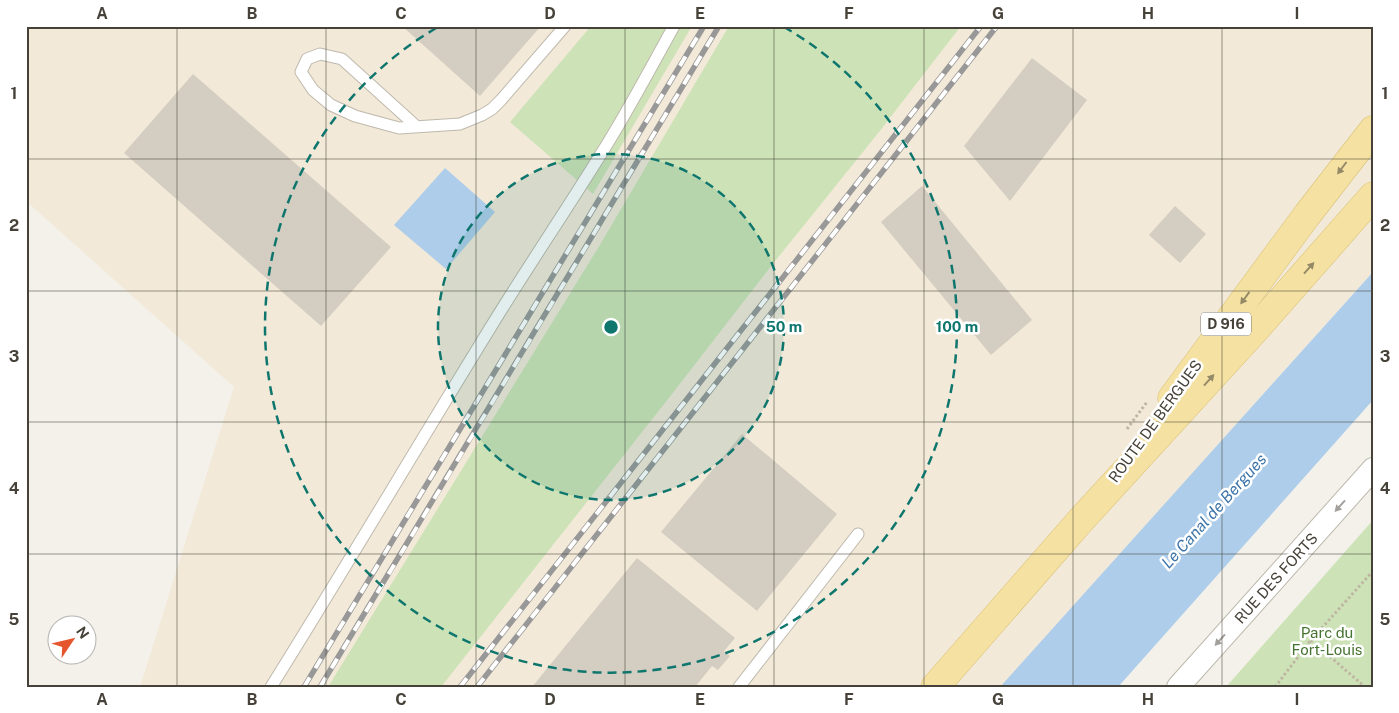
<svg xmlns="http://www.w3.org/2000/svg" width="1399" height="713" viewBox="0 0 1399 713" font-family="'Public Sans',sans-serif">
	<rect width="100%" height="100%" fill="#f3f1ea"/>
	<path fill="#f3e9d8" d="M26 26H1373V272L1000 687H140L234 387 26 201Z"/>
	<g fill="#cde3b7">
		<path d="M591 26H692L593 194 510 122Z"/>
		<path d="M729 26H961L879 132 772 265 672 394 441 687H328L598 248Z"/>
		<path d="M1373 520V687H1226Z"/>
	</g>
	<g fill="#adcdea">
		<path d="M445 168 495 212 446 269 394 225Z"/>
		<path d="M1373 272V400L1118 687H1000Z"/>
	</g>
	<g fill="#d4cdc1">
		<path d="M402 26H541L480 96Z"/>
		<path d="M1032 58 1087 100 1010 201 964 146Z"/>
		<path d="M193 74 391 247 321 326 124 153Z"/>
		<path d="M922 186 1032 320 991 355 881 222Z"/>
		<path d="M1175 206 1206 234 1180 263 1149 235Z"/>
		<path d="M742 434 837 514 757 611 661 532Z"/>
		<path d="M637 558 735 638 724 651 730 656 718 670 712 666 695 687H532Z"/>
	</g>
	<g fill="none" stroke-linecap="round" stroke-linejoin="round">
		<defs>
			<g id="lane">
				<path d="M416 126 342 59 320 54 307 59 301 72 313 90 331 105 355 116 399 128 460 124 482 115 492 109 501 100 565 26"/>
				<path d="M271 687C346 567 418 445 492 325 527 268 565 212 601 154 627 113 650 69 674 26"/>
				<path d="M739 687 858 534"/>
			</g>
			<path id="street" d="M1178 687 1373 469"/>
			<g id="primary">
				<path d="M1172 398 1307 215 1373 130"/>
				<path d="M935 687 1081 520 1254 331 1373 196"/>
			</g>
		</defs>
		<use href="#lane" stroke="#beb9ad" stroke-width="13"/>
		<use href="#street" stroke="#beb9ad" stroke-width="24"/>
		<use href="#primary" stroke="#d8c073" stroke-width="29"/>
		<g stroke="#beb6a0" stroke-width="3" stroke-dasharray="2.5 2.5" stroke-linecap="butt">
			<path d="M1127 429 1147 402"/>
			<path d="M1311 640 1365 687"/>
			<path d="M1275 687 1311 640 1373 571"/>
		</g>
		<use href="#lane" stroke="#fff" stroke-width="11"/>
		<use href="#street" stroke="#fff" stroke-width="22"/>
		<use href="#primary" stroke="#f5e2a2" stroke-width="28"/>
		<defs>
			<g id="rail">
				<path d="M304 687 704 26"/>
				<path d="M320 687C454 467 586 246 719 26"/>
				<path d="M460 687 981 26"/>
				<path d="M477 687 997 26"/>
			</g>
		</defs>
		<use href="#rail" stroke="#989898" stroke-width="5.5"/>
		<use href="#rail" stroke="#fff" stroke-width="4" stroke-dasharray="11" stroke-linecap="butt"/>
	</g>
	<defs><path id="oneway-solid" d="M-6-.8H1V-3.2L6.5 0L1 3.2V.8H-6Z" transform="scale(1.25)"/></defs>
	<g fill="#958a68">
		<use href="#oneway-solid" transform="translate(1342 168) rotate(127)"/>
		<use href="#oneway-solid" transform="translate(1309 268) rotate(-48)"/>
		<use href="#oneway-solid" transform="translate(1245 298) rotate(126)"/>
		<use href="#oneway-solid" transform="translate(1209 380) rotate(-48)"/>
	</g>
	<g fill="#a3a09c">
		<use href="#oneway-solid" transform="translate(1340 506) rotate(132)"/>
		<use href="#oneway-solid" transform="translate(1220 640) rotate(132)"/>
	</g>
	<path fill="none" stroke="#474239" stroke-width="1" stroke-opacity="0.55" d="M177 26V687M326 26V687M476 26V687M625 26V687M774 26V687M924 26V687M1073 26V687M1222 26V687M26 159H1373M26 291H1373M26 422H1373M26 554H1373"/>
	<circle cx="611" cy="327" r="173" fill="#0f766e" fill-opacity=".12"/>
	<g fill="none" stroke="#0f766e" stroke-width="2.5" stroke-dasharray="9 6">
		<circle cx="611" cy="327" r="173"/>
		<path d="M784 27A346 346 0 1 1 438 27"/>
	</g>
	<g text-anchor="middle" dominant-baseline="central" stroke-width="5" stroke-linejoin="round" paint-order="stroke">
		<rect fill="#fff" stroke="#7e7b74" stroke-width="1" x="1201" y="312.5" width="50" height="23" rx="4"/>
		<g font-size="14" font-weight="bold" fill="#474239">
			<text x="1226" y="324">D 916</text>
		</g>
		<g font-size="15" fill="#474239" stroke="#fff">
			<text transform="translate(1155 421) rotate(-54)">ROUTE DE BERGUES</text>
			<text transform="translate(1276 578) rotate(-48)">RUE DES FORTS</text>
		</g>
		<g font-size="15" fill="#467331" stroke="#fff">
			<text x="1327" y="632">Parc du<tspan x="1327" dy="17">Fort-Louis</tspan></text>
		</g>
		<g font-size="16" font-style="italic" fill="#3c74a9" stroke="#fff">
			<text transform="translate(1214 511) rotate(-48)">Le Canal de Bergues</text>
		</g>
	</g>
	<circle cx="611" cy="327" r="8" fill="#0f766e" stroke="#fff" stroke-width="2.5"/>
	<g font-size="15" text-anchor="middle" font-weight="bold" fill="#0f766e" stroke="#fff" stroke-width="5" stroke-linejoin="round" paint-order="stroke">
		<text x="784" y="332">50 m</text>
		<text x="957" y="332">100 m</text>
	</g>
	<rect width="1399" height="713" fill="none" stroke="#ffffff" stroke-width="55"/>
	<g transform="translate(72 640) rotate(55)"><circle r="24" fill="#ffffff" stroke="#b5b3b0"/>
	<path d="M0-4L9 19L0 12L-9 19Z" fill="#e5562f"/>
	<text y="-8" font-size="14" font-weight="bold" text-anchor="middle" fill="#474239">N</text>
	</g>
	<rect x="28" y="28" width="1344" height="658" fill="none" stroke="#474239" stroke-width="2"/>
	<g font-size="16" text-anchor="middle" font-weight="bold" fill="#474239">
		<text x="102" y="19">A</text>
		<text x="252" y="19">B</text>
		<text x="401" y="19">C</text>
		<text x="550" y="19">D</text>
		<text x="700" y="19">E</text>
		<text x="849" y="19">F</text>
		<text x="998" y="19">G</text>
		<text x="1148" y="19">H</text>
		<text x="1297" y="19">I</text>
		<text x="14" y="99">1</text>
		<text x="1385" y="99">1</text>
		<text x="14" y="231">2</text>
		<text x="1385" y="231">2</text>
		<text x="14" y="362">3</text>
		<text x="1385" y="362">3</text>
		<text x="14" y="494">4</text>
		<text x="1385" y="494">4</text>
		<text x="14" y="625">5</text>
		<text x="1385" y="625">5</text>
		<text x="102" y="705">A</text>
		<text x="252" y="705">B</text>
		<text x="401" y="705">C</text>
		<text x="550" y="705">D</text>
		<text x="700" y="705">E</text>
		<text x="849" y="705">F</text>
		<text x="998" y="705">G</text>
		<text x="1148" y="705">H</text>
		<text x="1297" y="705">I</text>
	</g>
</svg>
